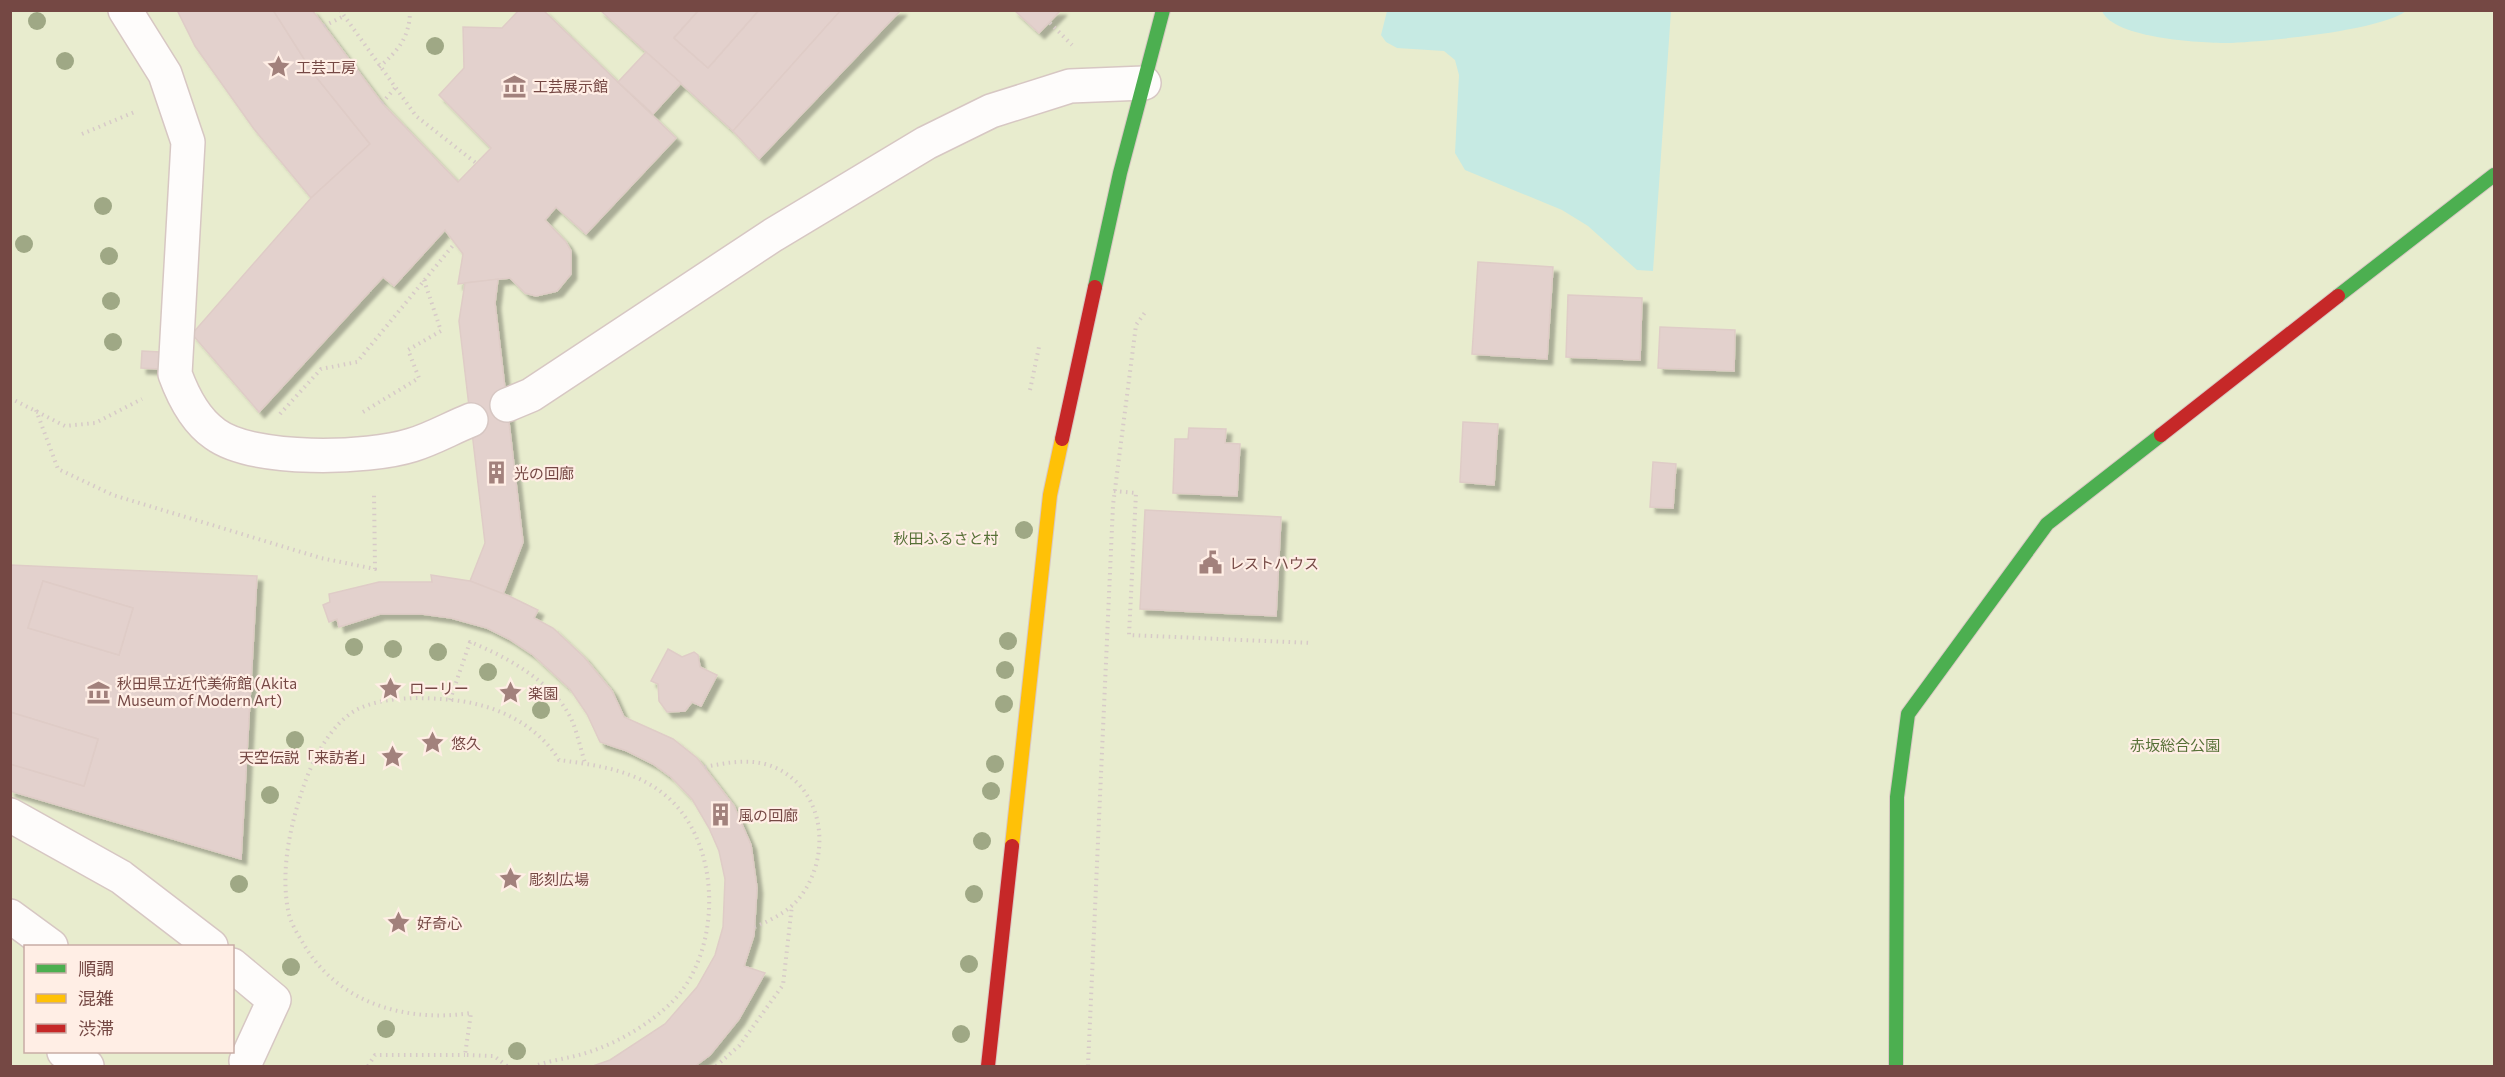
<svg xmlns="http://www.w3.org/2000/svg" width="2505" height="1077" viewBox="0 0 2505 1077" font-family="Commissioner,'Noto Sans JP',sans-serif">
	<defs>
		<filter id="shadow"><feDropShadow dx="5.5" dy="5.5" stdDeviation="1.5" flood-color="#0004"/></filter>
	</defs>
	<rect width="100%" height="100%" fill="#f6ebe5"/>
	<path fill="#e8ecce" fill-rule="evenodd" d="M10 11H2494V1066H11ZM26 946H232V1052H26Z"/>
	<g fill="#c6eae3">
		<path d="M1387 11H1671L1653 271 1637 270 1588 226 1562 210 1465 170 1455 153 1459 75 1455 60 1444 51 1397 48 1386 42 1381 35Z"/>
		<path d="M2102 11H2406C2380 31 2262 42 2226 43 2200 43 2113 38 2102 11Z"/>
	</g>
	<g fill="#e3d1cd" stroke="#dfccc7" stroke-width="1.5" fill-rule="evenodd" filter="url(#shadow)">
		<path d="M177 10H273L313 73 370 144 311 198 254 129 195 46Z"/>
		<path d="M273 10H312L382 103 458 182 491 148 439 95 464 68 463 27 502 28 519 10H543L676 138 586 234 556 207 545 220 566 242 571 251V274L557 291 536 296 525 293 510 278 458 284 463 254 445 230 394 286 383 277 259 412 192 334 311 198 370 144 313 73Z"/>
		<path d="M600 10H841L733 131Z"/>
		<path d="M699 10H759L708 68 674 38Z"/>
		<path d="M699 10H759L708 68 674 38Z"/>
		<path d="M841 10H901L759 159 733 131Z"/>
		<path d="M1014 10H1061L1039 33Z"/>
		<path d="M646 52 681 83 653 114 618 82Z"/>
		<path d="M1478 262 1553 267 1547 359 1472 354Z"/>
		<path d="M498 279 495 303 523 542 503 594 470 581 485 543 459 321 465 283Z"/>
		<path d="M1568 295 1642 298 1640 360 1566 357Z"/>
		<path d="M1660 327 1735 330 1734 371 1658 368Z"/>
		<path d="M142 351 160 352 159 369 141 368Z"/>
		<path d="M1463 422 1498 424 1494 485 1460 482Z"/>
		<path d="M1189 428 1226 429 1225 443 1240 444 1237 496 1173 493 1175 439H1188Z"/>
		<path d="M1653 462 1676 464 1673 508 1650 507Z"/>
		<path d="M1145 510 1281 517 1276 616 1140 609Z"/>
		<path d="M10 565 257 576 241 859 10 791V764L84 786 98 739 10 712ZM43 581 133 608 119 655 28 628Z"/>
		<path d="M431 575 470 581 509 596 538 610 534 618 553 628 584 657 612 691 624 717 673 739 697 758 734 806 751 845 757 888 754 935 744 966 765 973 739 1019 710 1055 695 1066H593L610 1060 665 1024 697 987 715 955 723 927 725 879 719 851 709 828 692 799 671 777 653 764 627 751 600 742 587 714 570 689 533 655 509 639 487 628 451 618 422 614H380L339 627 337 619 329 622 323 605 330 602 329 594 379 582H432Z"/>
		<path d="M43 581 133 608 119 655 28 628Z"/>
		<path d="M668 649 682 657 694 652 698 655 700 667 717 675 701 706 692 702 685 711 667 712 659 701 658 684 651 681Z"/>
		<path d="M10 712 98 739 84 786 10 764Z"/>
	</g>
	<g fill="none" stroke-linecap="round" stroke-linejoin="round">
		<defs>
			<g id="street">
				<path d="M125 10 165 74 188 142 175 374C183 396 195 420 215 434 253 462 368 459 412 445 432 439 451 428 471 420"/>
				<path d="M507 405 531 395 773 235 926 143 991 111 1070 86 1144 83"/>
				<path d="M10 815 121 877 211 946"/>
				<path d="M10 916 51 946"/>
				<path d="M232 965 274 1000 246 1061"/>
				<path d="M64 1052 87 1066"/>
			</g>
			<g id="fast">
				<path d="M1095 287 1120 173 1163 10"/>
				<path d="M2338 296 2494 175"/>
				<path d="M1896 1066 1897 797 1908 714 2047 524 2161 435"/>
			</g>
			<path id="slow" d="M1012 846 1050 495 1062 439"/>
			<g id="jam">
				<path d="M2161 435 2338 296"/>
				<path d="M1062 439 1095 287"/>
				<path d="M988 1066 1012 846"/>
			</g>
		</defs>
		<use href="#street" stroke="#d7c7c3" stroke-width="36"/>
		<use href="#fast" stroke="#d9c8c4" stroke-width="16"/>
		<use href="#slow" stroke="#d9c8c4" stroke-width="16"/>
		<use href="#jam" stroke="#d9c8c4" stroke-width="16"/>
		<g stroke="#d7cac8" stroke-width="4" stroke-dasharray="1.5 4.5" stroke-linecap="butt">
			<path d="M340 10 416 116 476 163"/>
			<path d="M1050 23 1072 45"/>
			<path d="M324 26 344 16"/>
			<path d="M379 67C398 51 410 37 410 10"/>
			<path d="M382 103 395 88"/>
			<path d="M82 134 137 111"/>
			<path d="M1030 390 1039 347"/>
			<path d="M10 398 65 426 95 423 142 399"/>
			<path d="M36 410 58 469 113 495 321 558 375 569 374 492"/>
			<path d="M363 412 419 378 408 350 441 331 424 280"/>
			<path d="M280 414 321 369 357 362 455 243"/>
			<path d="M1114 491 1136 493 1129 635 1311 643"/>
			<path d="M450 700 470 642C506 656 558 685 573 723 578 736 581 750 585 763"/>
			<path d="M705 767C725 763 745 759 765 764 821 780 834 848 803 893 792 910 773 919 755 927"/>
			<path d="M368 1066 375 1055H465"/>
			<path d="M507 1066 494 1056 465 1055 471 1013C406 1023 337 1003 303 943 297 933 290 922 288 910 281 872 289 831 301 794 310 765 329 724 358 709 386 696 422 697 452 700 494 704 536 723 559 760 596 765 635 770 665 795 722 841 723 950 673 1001 651 1023 621 1041 592 1051 573 1058 554 1059 535 1066"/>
			<path d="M716 1066 739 1046 783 985 792 905"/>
			<path d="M1088 1066 1113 505 1136 325 1146 311"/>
		</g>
		<use href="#street" stroke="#fefcfb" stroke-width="33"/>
		<use href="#fast" stroke="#4caf50" stroke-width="14"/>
		<use href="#slow" stroke="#ffc107" stroke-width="14"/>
		<use href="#jam" stroke="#c62828" stroke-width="14"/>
	</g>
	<g fill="#9fa885">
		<circle cx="37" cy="21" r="9"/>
		<circle cx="435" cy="46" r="9"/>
		<circle cx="65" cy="61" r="9"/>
		<circle cx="103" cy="206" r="9"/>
		<circle cx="24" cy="244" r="9"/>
		<circle cx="109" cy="256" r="9"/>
		<circle cx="111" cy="301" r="9"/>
		<circle cx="113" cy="342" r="9"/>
		<circle cx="1024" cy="530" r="9"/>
		<circle cx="1008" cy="641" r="9"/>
		<circle cx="354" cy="647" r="9"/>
		<circle cx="393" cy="649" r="9"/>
		<circle cx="438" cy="652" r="9"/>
		<circle cx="1005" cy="670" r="9"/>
		<circle cx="488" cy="672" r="9"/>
		<circle cx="1004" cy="704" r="9"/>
		<circle cx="541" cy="710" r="9"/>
		<circle cx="295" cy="740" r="9"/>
		<circle cx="995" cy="764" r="9"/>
		<circle cx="991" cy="791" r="9"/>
		<circle cx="270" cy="795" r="9"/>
		<circle cx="982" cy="841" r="9"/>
		<circle cx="239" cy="884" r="9"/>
		<circle cx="974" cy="894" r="9"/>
		<circle cx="969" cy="964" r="9"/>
		<circle cx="291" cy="967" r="9"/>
		<circle cx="386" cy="1029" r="9"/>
		<circle cx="961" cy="1034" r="9"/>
		<circle cx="517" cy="1051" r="9"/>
	</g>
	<defs>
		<symbol id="sight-bare" viewBox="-9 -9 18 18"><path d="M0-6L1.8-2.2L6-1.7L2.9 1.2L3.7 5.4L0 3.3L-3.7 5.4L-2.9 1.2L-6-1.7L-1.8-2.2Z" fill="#a2817c" stroke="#ffeee5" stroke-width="2.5" paint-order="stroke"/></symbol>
		<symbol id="museum-bare" viewBox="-9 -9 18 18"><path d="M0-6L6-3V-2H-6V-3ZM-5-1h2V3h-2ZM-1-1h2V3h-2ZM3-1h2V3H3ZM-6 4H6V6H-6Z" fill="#a2817c" stroke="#ffeee5" stroke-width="2.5" paint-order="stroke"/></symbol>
		<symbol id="building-bare" viewBox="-9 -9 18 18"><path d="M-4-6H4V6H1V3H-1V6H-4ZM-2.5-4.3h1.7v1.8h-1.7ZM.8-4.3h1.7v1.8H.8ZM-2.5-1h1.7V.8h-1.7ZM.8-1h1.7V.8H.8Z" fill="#a2817c" stroke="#ffeee5" stroke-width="2.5" paint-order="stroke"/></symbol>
		<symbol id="civic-bare" viewBox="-9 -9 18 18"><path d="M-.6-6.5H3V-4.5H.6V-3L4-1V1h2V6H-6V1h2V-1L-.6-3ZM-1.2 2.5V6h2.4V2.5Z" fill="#a2817c" stroke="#ffeee5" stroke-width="2.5" paint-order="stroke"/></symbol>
	</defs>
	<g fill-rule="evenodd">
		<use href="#sight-bare" x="262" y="50" width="33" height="33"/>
		<use href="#museum-bare" x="498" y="70" width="33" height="33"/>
		<use href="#building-bare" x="480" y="456" width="33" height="33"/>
		<use href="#civic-bare" x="1194" y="546" width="33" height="33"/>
		<use href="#sight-bare" x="374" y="672" width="33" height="33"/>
		<use href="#museum-bare" x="82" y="676" width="33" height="33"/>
		<use href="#sight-bare" x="494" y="676" width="33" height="33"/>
		<use href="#sight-bare" x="416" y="726" width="33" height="33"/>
		<use href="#sight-bare" x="376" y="740" width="33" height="33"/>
		<use href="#building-bare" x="704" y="798" width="33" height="33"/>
		<use href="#sight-bare" x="494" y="862" width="33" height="33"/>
		<use href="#sight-bare" x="382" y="906" width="33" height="33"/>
	</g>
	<g text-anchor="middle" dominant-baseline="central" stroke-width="4.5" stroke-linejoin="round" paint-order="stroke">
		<g font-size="15" fill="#754844" stroke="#ffeee5" text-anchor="start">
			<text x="296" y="67">工芸工房</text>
			<text x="533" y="86">工芸展示館</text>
			<text x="514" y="473">光の回廊</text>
			<text x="1229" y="563">レストハウス</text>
			<text x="117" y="683">秋田県立近代美術館 (Akita<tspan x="117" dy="17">Museum of Modern Art)</tspan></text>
			<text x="409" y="688">ローリー</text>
			<text x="528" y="693">楽園</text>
			<text x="451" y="743">悠久</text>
			<text x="374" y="757" text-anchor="end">天空伝説「来訪者」</text>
			<text x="738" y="815">風の回廊</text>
			<text x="529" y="879">彫刻広場</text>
			<text x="417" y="923">好奇心</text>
		</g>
		<g font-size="15" fill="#577137" stroke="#ffeee5">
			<text x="946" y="538">秋田ふるさと村</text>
			<text x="2175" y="745">赤坂総合公園</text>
		</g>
	</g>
	<rect width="2505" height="1077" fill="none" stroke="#754844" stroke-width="24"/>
	<rect x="24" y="945" width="210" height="108" fill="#ffeee5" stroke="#c8aca5" stroke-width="1.5"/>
	<rect x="36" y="964" width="30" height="9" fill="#4caf50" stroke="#c8aca5" stroke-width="1.5"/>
	<text x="78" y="975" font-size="18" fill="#754844">順調</text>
	<rect x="36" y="994" width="30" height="9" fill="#ffc107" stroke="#c8aca5" stroke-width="1.5"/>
	<text x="78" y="1005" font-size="18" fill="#754844">混雑</text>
	<rect x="36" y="1024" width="30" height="9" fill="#c62828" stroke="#c8aca5" stroke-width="1.5"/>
	<text x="78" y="1035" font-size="18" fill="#754844">渋滞</text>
</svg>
